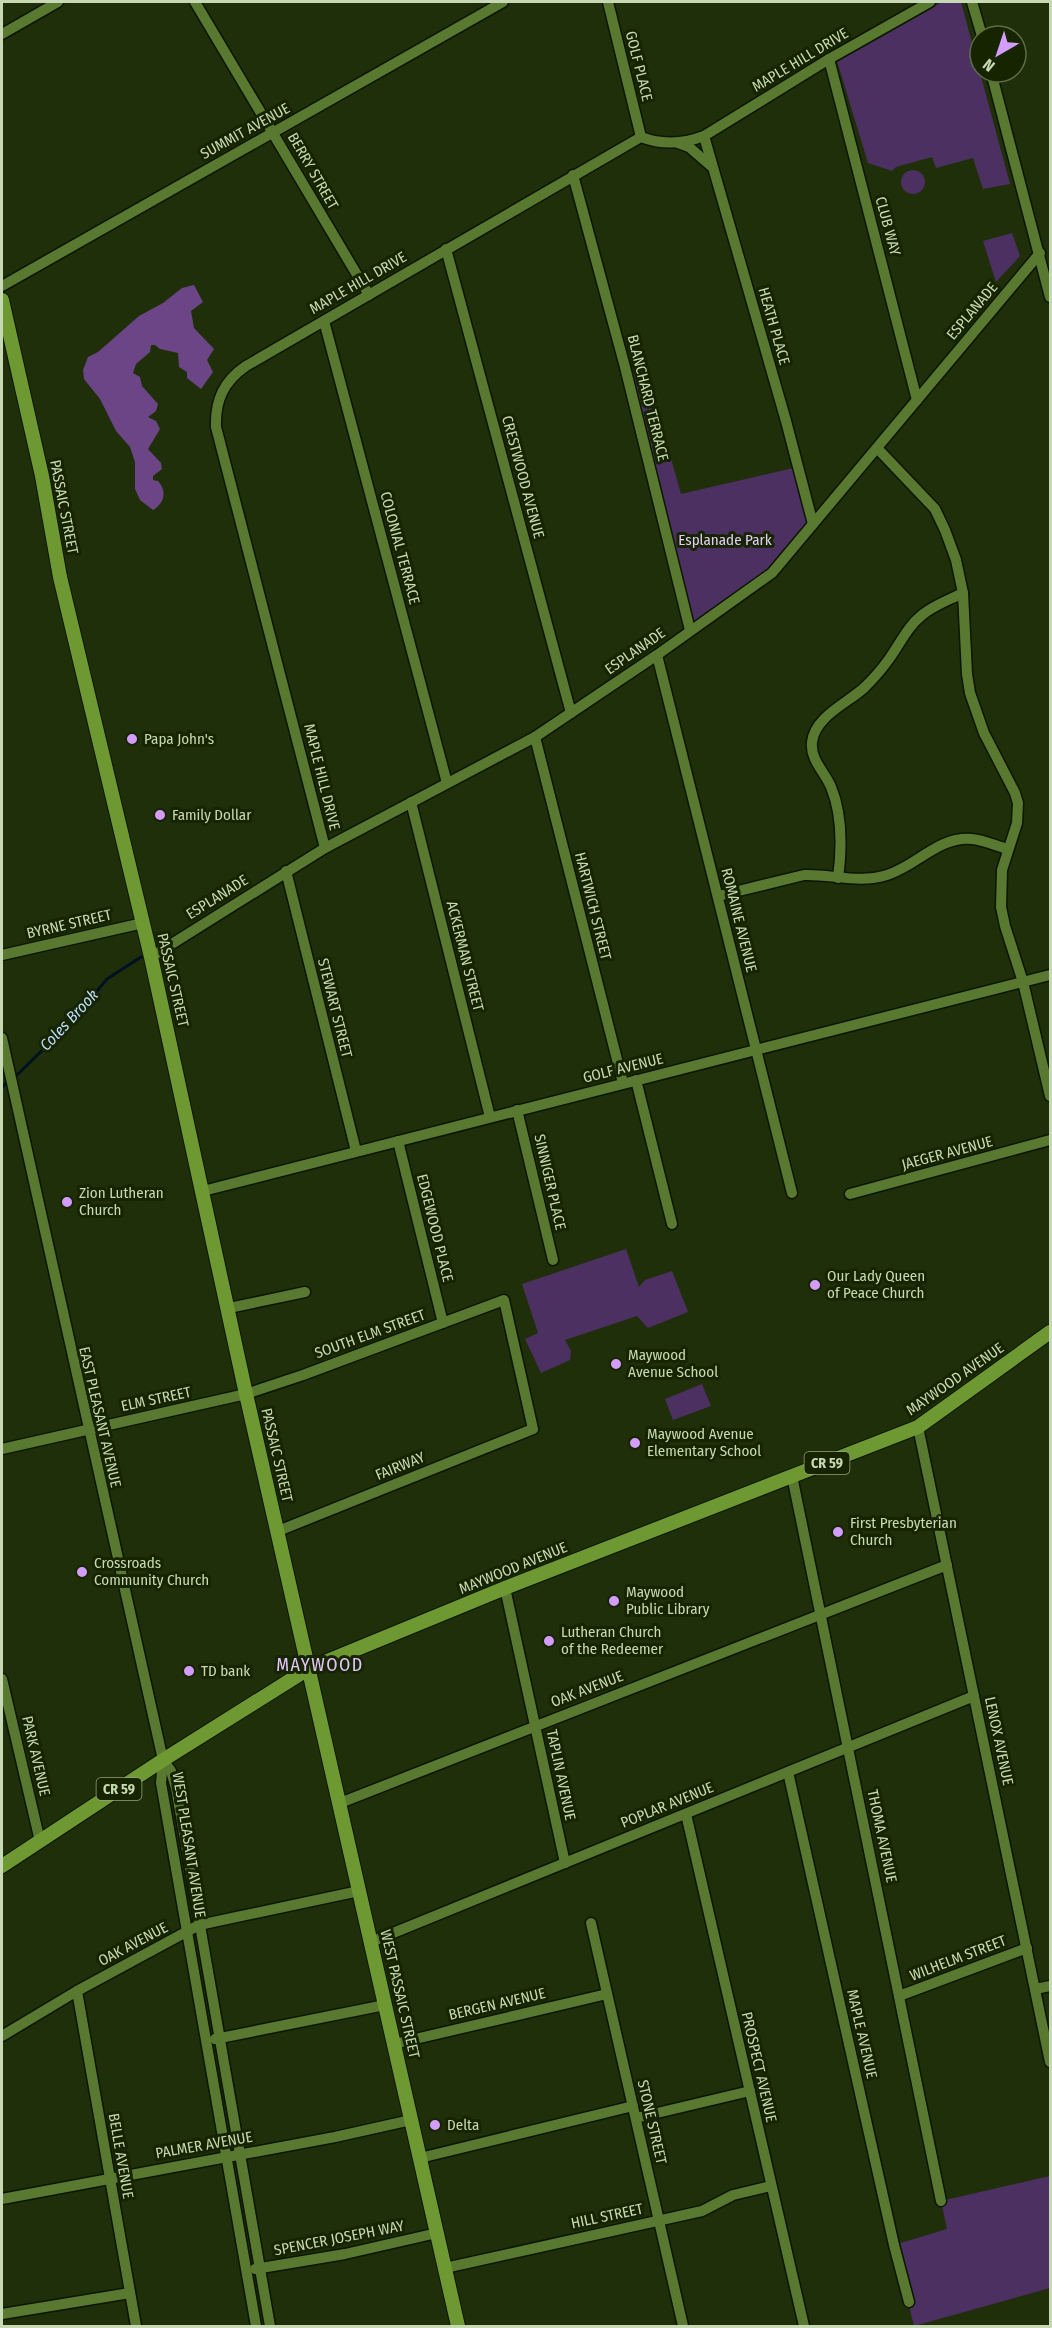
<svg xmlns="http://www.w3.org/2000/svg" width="1052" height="2328" viewBox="0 0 1052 2328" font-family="'Fira Sans Condensed',sans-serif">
	<rect width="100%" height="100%" fill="#1f2f09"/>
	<g fill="#4c3061">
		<path d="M942 2H961L1010 184 983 189 973 158 936 168 932 157 896 167 892 171 868 163 837 61Z"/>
		<circle cx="913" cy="182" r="12"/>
		<path d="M1012 233 1020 256 996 282 983 241Z"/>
		<path d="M646 369 681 494 798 467 813 524 772 573 690 630 658 500 664 498 630 373Z"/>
		<path d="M626 1249 639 1287 645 1280 672 1271 688 1312 648 1328 637 1316 565 1340 571 1351 570 1360 541 1373 525 1339 538 1333 522 1284Z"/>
		<path d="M702 1384 711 1406 673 1420 665 1399Z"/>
		<path d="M1050 2176V2288L914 2326 894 2245 947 2229 941 2201Z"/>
	</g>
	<path fill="#6b4586" d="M194 285 203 302 191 311 194 328 214 349 207 360 213 372 201 389 187 378V372L179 367 178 353 160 349 155 345H151L150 352 136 364 133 373 140 377 142 386 158 404 156 411 148 417 156 421 160 429 148 449 161 463 162 469 153 476V480L158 481C167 491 165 503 153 510L140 500 135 489V462L130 447 116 431 100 399 84 379 83 370 88 357 98 352 139 316 163 303 182 288Z"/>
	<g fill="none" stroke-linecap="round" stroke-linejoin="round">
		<g stroke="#011122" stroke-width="3">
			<path d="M15 1077 74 1019 107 979 141 957"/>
			<path d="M2 1087 9 1081"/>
		</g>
		<defs>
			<g id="minor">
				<path d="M195 2 369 295"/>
				<path d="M608 2 641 137"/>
				<path d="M972 2 982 36"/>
				<path d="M2 34 58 2"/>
				<path d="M829 59 917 400"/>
				<path d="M991 72 1050 297"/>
				<path d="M704 136 786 421 813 524"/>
				<path d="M678 143 689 147 711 166"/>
				<path d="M573 175 625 367 690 630"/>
				<path d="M446 249 571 713"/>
				<path d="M2 286 503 2"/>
				<path d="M324 321 447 783"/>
				<path d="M877 448 935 509 945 530 956 560 963 593 967 674 970 693 984 733 1015 793 1018 803 1017 823 1002 870 1001 907 1005 926 1023 982 1050 1096"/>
				<path d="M657 655 792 1193"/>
				<path d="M535 737 623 1083"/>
				<path d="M411 802 490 1117"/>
				<path d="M325 848 216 427C215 400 224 381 246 366L641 137C662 145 683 144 704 136L829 59 930 2"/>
				<path d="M286 871 356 1151"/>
				<path d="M838 878C842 848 843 816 831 787 825 772 810 760 812 742 815 716 848 703 865 687 874 678 882 669 889 659 900 644 907 627 922 615 934 605 949 600 963 593"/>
				<path d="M718 896 804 875C832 874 859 884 887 875 917 866 938 836 972 839 984 840 996 846 1008 849"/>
				<path d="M2 955 143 923"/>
				<path d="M151 957 325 848 535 737 657 655 772 573 1040 253"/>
				<path d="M2 1038 163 1760 171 1771 176 1788 270 2326"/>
				<path d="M636 1080 672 1224"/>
				<path d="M517 1110 553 1260"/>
				<path d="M398 1141 443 1323"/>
				<path d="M203 1191 1050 975"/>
				<path d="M850 1194 1050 1140"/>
				<path d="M229 1308 305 1292"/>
				<path d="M918 1427 1050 2062"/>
				<path d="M2 1449 246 1394 303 1375 504 1300 533 1429 278 1531"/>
				<path d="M792 1476 941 2201"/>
				<path d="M505 1588 565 1863"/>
				<path d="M2 1679 40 1841"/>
				<path d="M163 1760 161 1783 256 2326"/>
				<path d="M788 1772 894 2245 909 2302"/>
				<path d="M340 1803 947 1565"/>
				<path d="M686 1814 804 2326"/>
				<path d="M591 1923 683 2326"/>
				<path d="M371 1942 974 1696"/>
				<path d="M1035 1989 1050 1986"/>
				<path d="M77 1991 136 2326"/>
				<path d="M899 1996 1027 1948"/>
				<path d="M2 2036 77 1991 199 1925 359 1891"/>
				<path d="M215 2039 385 2005"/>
				<path d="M394 2044 607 1994"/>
				<path d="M636 2118 750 2091"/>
				<path d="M420 2158 633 2106"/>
				<path d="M2 2199 335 2137 411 2120"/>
				<path d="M445 2268 702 2211 733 2195 771 2186"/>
				<path d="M255 2269 345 2254 437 2233"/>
				<path d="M2 2314 130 2293"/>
			</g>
			<g id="major">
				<path d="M2 300 42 476 60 577 151 957 246 1394 458 2326"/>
				<path d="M2 1866 163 1760 308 1669 505 1588 918 1427 1050 1332"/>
			</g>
		</defs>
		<use href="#minor" stroke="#0c1602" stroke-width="13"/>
		<use href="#major" stroke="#0c1602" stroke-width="16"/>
		<use href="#minor" stroke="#597931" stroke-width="10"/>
		<use href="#major" stroke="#6d9832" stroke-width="14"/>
	</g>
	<g fill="#d39cfd" stroke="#162500" stroke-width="2">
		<circle cx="132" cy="739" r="6"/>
		<circle cx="160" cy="815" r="6"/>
		<circle cx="67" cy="1202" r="6"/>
		<circle cx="815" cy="1285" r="6"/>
		<circle cx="616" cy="1364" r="6"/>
		<circle cx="635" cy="1443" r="6"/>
		<circle cx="838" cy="1532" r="6"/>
		<circle cx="82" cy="1572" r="6"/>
		<circle cx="614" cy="1601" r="6"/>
		<circle cx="549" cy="1641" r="6"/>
		<circle cx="189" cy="1671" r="6"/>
		<circle cx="435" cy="2125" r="6"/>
	</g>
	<g text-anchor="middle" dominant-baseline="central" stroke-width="6" stroke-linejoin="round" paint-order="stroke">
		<g fill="#162500" stroke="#92a37e" stroke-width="1.5">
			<rect x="804.5" y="1452" width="45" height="22" rx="4.5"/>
			<rect x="96.5" y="1778" width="45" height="22" rx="4.5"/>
		</g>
		<g font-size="14" font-weight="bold" fill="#c7d9b4">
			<text x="827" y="1463">CR 59</text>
			<text x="119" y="1789">CR 59</text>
		</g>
		<g font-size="15" fill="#c7d9b4" stroke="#162500">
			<text transform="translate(800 60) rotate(-31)">MAPLE HILL DRIVE</text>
			<text transform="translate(639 66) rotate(76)">GOLF PLACE</text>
			<text transform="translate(245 131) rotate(-29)">SUMMIT AVENUE</text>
			<text transform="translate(313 171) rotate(60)">BERRY STREET</text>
			<text transform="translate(888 226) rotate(75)">CLUB WAY</text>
			<text transform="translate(358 283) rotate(-30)">MAPLE HILL DRIVE</text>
			<text transform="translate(972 311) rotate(-50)">ESPLANADE</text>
			<text transform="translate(774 326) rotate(74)">HEATH PLACE</text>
			<text transform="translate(648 398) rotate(76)">BLANCHARD TERRACE</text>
			<text transform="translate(523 477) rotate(75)">CRESTWOOD AVENUE</text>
			<text transform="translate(64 507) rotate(79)">PASSAIC STREET</text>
			<text transform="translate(400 548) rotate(75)">COLONIAL TERRACE</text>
			<text transform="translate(635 651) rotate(-35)">ESPLANADE</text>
			<text transform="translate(322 777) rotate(76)">MAPLE HILL DRIVE</text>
			<text transform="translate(217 897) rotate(-32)">ESPLANADE</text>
			<text transform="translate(593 906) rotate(76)">HARTWICH STREET</text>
			<text transform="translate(739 920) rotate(76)">ROMAINE AVENUE</text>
			<text transform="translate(69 924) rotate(-13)">BYRNE STREET</text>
			<text transform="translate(465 956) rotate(76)">ACKERMAN STREET</text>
			<text transform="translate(173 980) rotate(77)">PASSAIC STREET</text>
			<text transform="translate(335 1008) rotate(76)">STEWART STREET</text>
			<text transform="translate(623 1068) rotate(-14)">GOLF AVENUE</text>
			<text transform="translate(947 1153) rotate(-15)">JAEGER AVENUE</text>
			<text transform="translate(550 1182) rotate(77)">SINNIGER PLACE</text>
			<text transform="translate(435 1228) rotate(76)">EDGEWOOD PLACE</text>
			<text transform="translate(370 1334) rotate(-20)">SOUTH ELM STREET</text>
			<text transform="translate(955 1379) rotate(-35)">MAYWOOD AVENUE</text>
			<text transform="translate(156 1399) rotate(-12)">ELM STREET</text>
			<text transform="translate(100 1417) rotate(77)">EAST PLEASANT AVENUE</text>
			<text transform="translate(277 1455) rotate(77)">PASSAIC STREET</text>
			<text transform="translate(400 1466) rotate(-22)">FAIRWAY</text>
			<text transform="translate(513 1568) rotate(-22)">MAYWOOD AVENUE</text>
			<text transform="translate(587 1689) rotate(-21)">OAK AVENUE</text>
			<text transform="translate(999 1741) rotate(78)">LENOX AVENUE</text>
			<text transform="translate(36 1756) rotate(77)">PARK AVENUE</text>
			<text transform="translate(561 1775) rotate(78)">TAPLIN AVENUE</text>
			<text transform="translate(667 1805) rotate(-22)">POPLAR AVENUE</text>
			<text transform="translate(882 1836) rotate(78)">THOMA AVENUE</text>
			<text transform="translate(189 1845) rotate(81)">WEST PLEASANT AVENUE</text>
			<text transform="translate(133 1944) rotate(-28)">OAK AVENUE</text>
			<text transform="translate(958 1958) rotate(-21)">WILHELM STREET</text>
			<text transform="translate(400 1994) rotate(77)">WEST PASSAIC STREET</text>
			<text transform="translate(497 2004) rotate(-13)">BERGEN AVENUE</text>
			<text transform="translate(862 2034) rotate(77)">MAPLE AVENUE</text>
			<text transform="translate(759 2067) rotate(77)">PROSPECT AVENUE</text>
			<text transform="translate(652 2122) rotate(77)">STONE STREET</text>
			<text transform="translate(204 2145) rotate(-10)">PALMER AVENUE</text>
			<text transform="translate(121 2156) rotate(80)">BELLE AVENUE</text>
			<text transform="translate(607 2216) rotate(-12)">HILL STREET</text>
			<text transform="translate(339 2238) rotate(-11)">SPENCER JOSEPH WAY</text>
		</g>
		<g font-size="15" fill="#e1cdf3" stroke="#162500">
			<text x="725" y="540">Esplanade Park</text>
		</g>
		<g font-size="15" fill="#c7d9b4" stroke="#162500" text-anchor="start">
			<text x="144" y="739">Papa John's</text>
			<text x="172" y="815">Family Dollar</text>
			<text x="79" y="1193">Zion Lutheran<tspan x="79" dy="17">Church</tspan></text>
			<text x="827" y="1276">Our Lady Queen<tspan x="827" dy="17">of Peace Church</tspan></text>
			<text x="628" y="1355">Maywood<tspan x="628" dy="17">Avenue School</tspan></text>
			<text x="647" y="1434">Maywood Avenue<tspan x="647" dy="17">Elementary School</tspan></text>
			<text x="850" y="1523">First Presbyterian<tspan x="850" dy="17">Church</tspan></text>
			<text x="94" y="1563">Crossroads<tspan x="94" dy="17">Community Church</tspan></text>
			<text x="626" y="1592">Maywood<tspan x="626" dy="17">Public Library</tspan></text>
			<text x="561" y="1632">Lutheran Church<tspan x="561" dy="17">of the Redeemer</tspan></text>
			<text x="201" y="1671">TD bank</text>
			<text x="447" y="2125">Delta</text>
		</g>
		<g font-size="16" font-style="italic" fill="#beddfd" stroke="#162500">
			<text transform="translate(69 1020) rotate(-47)">Coles Brook</text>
		</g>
		<g font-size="18" letter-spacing="1.5" fill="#e3c5fb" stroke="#162500">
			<text x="320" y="1665">MAYWOOD</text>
		</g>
	</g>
	<rect width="1052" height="2328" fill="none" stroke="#c7d9b4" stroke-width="6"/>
	<g transform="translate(998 54) rotate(219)"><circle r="28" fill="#162500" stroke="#5d6d48" stroke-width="1.5"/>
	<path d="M0-4.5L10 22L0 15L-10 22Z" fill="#d39cfd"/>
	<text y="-9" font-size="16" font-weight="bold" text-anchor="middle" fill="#c7d9b4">N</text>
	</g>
</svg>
